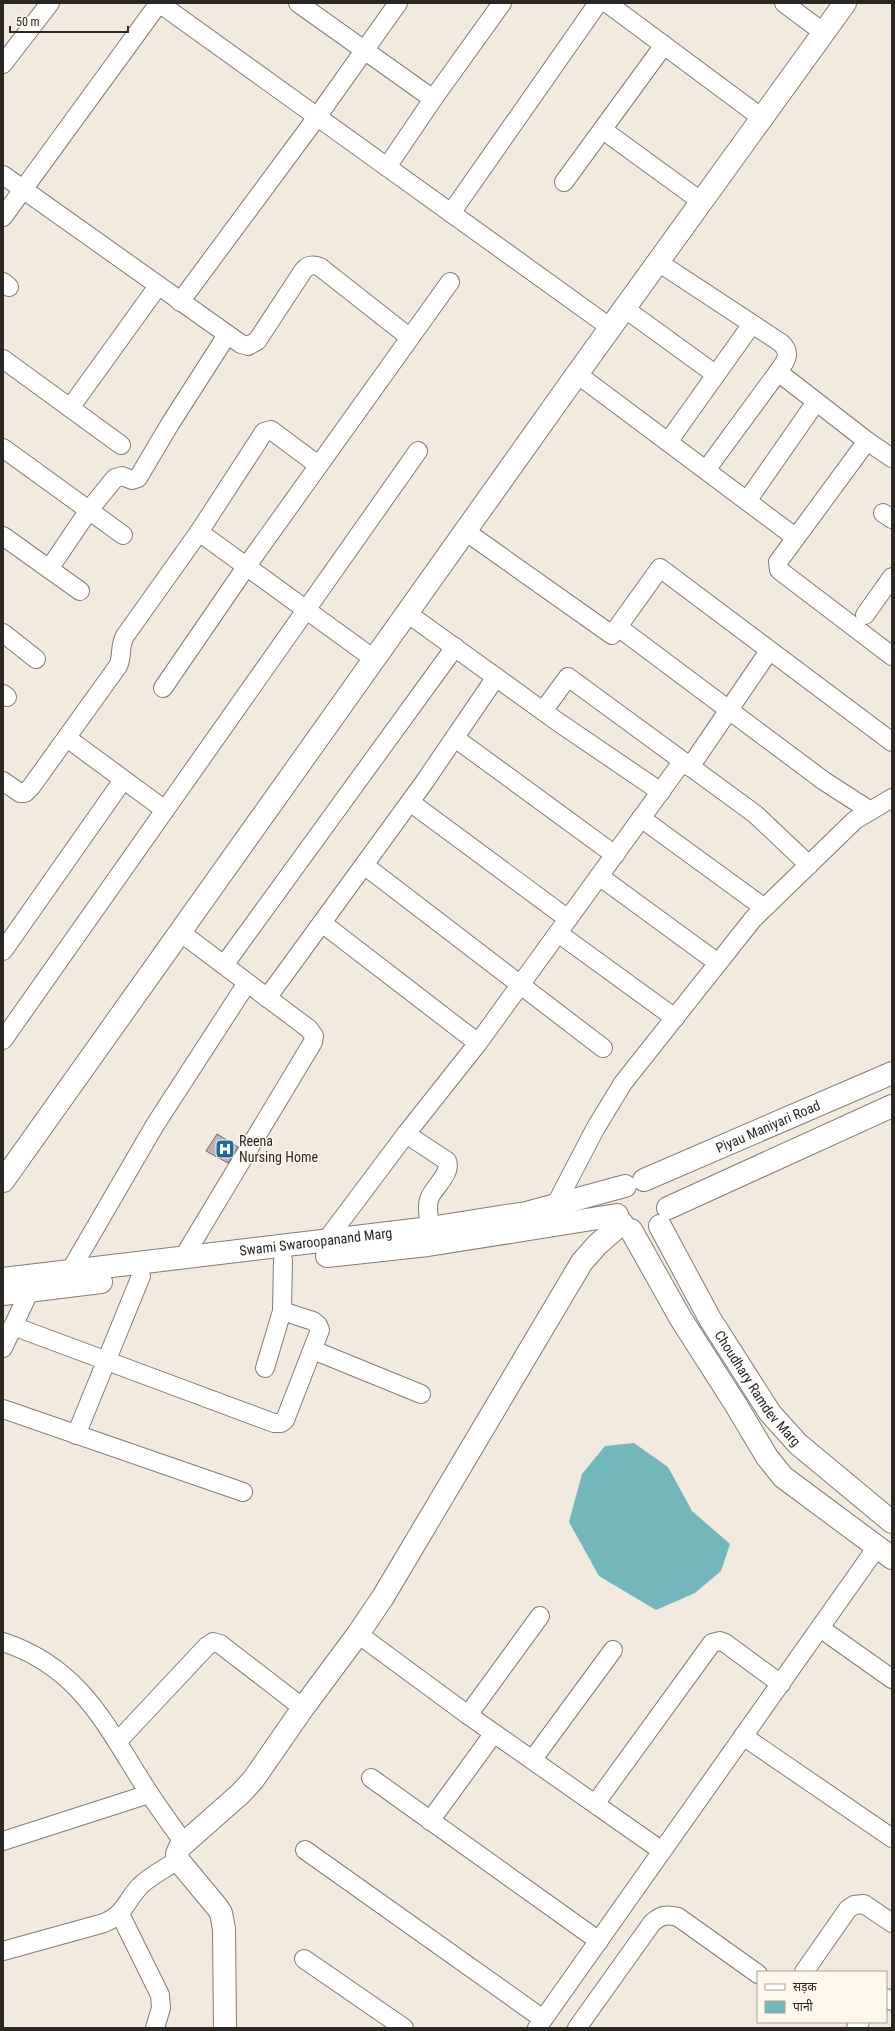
<svg xmlns="http://www.w3.org/2000/svg" width="895" height="2031" viewBox="0 0 895 2031" font-family="'Roboto Condensed','Noto Sans Devanagari',sans-serif">
	<rect width="100%" height="100%" fill="#f2e9df"/>
	<path fill="#71b7bb" d="M634 1443 668 1467 692 1511 730 1544 721 1571 695 1593 656 1610 599 1576 569 1522 582 1474 605 1446Z"/>
	<path fill="#c0b3af" stroke="#756865" d="M217 1134 238 1147 228 1163 206 1151Z"/>
	<g fill="none" stroke-linecap="round" stroke-linejoin="round">
		<defs>
			<g id="street">
				<path d="M159 3 611 328"/>
				<path d="M298 3 433 99"/>
				<path d="M607 3 762 118"/>
				<path d="M784 3 824 33"/>
				<path d="M3 64 50 3"/>
				<path d="M603 130 702 202"/>
				<path d="M387 167 433 99 502 3"/>
				<path d="M3 175 241 344 248 346 257 341 303 271C308 265 312 264 320 267L409 337"/>
				<path d="M564 182 664 45"/>
				<path d="M451 213 598 3"/>
				<path d="M3 217 159 3"/>
				<path d="M658 262 781 343C792 353 786 361 778 372L867 441 892 458"/>
				<path d="M3 282 9 287"/>
				<path d="M180 302 317 117 398 3"/>
				<path d="M624 308 715 374"/>
				<path d="M3 359 121 445"/>
				<path d="M577 374 795 537"/>
				<path d="M70 408 158 286"/>
				<path d="M867 441 778 562 779 570 892 656"/>
				<path d="M668 442 752 324"/>
				<path d="M3 448 123 535"/>
				<path d="M706 470 778 372"/>
				<path d="M747 501 816 402"/>
				<path d="M883 513 892 519"/>
				<path d="M465 531 612 635 660 568 892 742"/>
				<path d="M199 532 374 659"/>
				<path d="M3 536 80 591"/>
				<path d="M49 569 89 510 115 478 122 476 132 480 138 478 170 424 227 335"/>
				<path d="M407 613 558 722 661 792"/>
				<path d="M865 615 892 577"/>
				<path d="M618 627 824 781 869 810"/>
				<path d="M3 633 36 659"/>
				<path d="M163 688 246 567 450 282"/>
				<path d="M3 694 7 697"/>
				<path d="M543 711 568 677 755 814 809 865"/>
				<path d="M67 738 165 810"/>
				<path d="M455 738 615 855"/>
				<path d="M690 767 769 651"/>
				<path d="M3 781 20 793H25L31 787 118 666C123 656 119 646 125 636L199 532 264 432 271 430 318 465"/>
				<path d="M410 802 568 919"/>
				<path d="M641 818 763 907"/>
				<path d="M364 865 603 1048"/>
				<path d="M599 876 718 963"/>
				<path d="M322 923 478 1043"/>
				<path d="M180 932 309 1029 314 1036 313 1042 183 1258"/>
				<path d="M558 933 675 1018"/>
				<path d="M3 951 123 780"/>
				<path d="M224 965 455 647"/>
				<path d="M267 998 423 784 496 677"/>
				<path d="M3 1040 418 451"/>
				<path d="M406 1134 447 1161C452 1173 435 1186 430 1197 426 1205 429 1219 430 1228"/>
				<path d="M555 1206 595 1129 623 1083 753 919 855 820 892 798"/>
				<path d="M325 1242 406 1134 478 1043 682 762"/>
				<path d="M70 1271 155 1125 247 983"/>
				<path d="M13 1326 274 1423H281L285 1420 320 1330 318 1325 313 1321 282 1311"/>
				<path d="M3 1348 29 1292"/>
				<path d="M313 1350 421 1394"/>
				<path d="M265 1368 282 1311 283 1260"/>
				<path d="M3 1409 243 1492"/>
				<path d="M76 1435 141 1276"/>
				<path d="M820 1628 892 1679"/>
				<path d="M358 1634 468 1715 662 1851"/>
				<path d="M3 1642C82 1668 107 1728 149 1793 160 1810 172 1826 184 1843"/>
				<path d="M468 1715 540 1616"/>
				<path d="M743 1736 892 1838"/>
				<path d="M118 1741 207 1646 213 1642 220 1644 303 1708"/>
				<path d="M533 1759 613 1650"/>
				<path d="M371 1778 599 1941"/>
				<path d="M595 1804 712 1643 720 1641 725 1643 781 1684"/>
				<path d="M430 1821 494 1733"/>
				<path d="M3 1841 149 1794"/>
				<path d="M305 1850 543 2019"/>
				<path d="M120 1914 160 1995 161 2008 155 2028"/>
				<path d="M3 1951 104 1923C126 1913 125 1902 140 1886 150 1876 166 1868 178 1860"/>
				<path d="M304 1959 404 2028"/>
				<path d="M804 1972 848 1909 854 1905 864 1904 892 1923"/>
				<path d="M886 1998 892 2001"/>
				<path d="M537 2028 877 1547"/>
				<path d="M577 2028 652 1923C661 1915 666 1914 678 1917L758 1974"/>
				<path d="M856 2028 860 2022"/>
			</g>
			<g id="secondary">
				<path id="s1" d="M644 1180 892 1073"/>
				<path d="M3 1181 577 374 845 3"/>
				<path d="M668 1208 892 1106"/>
				<path id="s2" d="M660 1226 710 1319 770 1413 798 1444 892 1522"/>
				<path d="M631 1230 681 1319 736 1405 767 1457 783 1477 892 1558"/>
				<path d="M327 1256 428 1245 617 1215"/>
				<path id="s3" d="M3 1279 430 1228 526 1213 625 1186"/>
				<path d="M3 1294 101 1282"/>
				<path d="M225 2028 224 1929 221 1913 217 1907 178 1860 177 1854 180 1847 240 1794 253 1780 303 1708 358 1634 383 1597 582 1262 597 1245 622 1223"/>
			</g>
		</defs>
		<use href="#street" stroke="#847c73" stroke-width="20"/>
		<use href="#secondary" stroke="#847c73" stroke-width="24"/>
		<use href="#street" stroke="#fff" stroke-width="18"/>
		<use href="#secondary" stroke="#fff" stroke-width="22"/>
	</g>
	<defs>
		<symbol id="hospital-square" viewBox="-11 -11 22 22"><rect x="-9" y="-9" width="18" height="18" rx="4" fill="#186d9e" stroke="#fff6ec"/><path d="M-5-5h3v3.5h4V-5h3V5h-3V1.5h-4V5h-3Z" fill="#fff"/></symbol>
	</defs>
	<g fill-rule="evenodd">
		<use href="#hospital-square" x="214" y="1138" width="22" height="22"/>
	</g>
	<g text-anchor="middle" dominant-baseline="central" stroke-width="3" stroke-linejoin="round" paint-order="stroke">
		<g font-size="14" fill="#2b2824" stroke="#fff6ec">
			<text stroke="none"><textPath href="#s1" startOffset="135">Piyau Maniyari Road</textPath></text>
			<text stroke="none"><textPath href="#s3" startOffset="315">Swami Swaroopanand Marg</textPath></text>
			<text stroke="none"><textPath href="#s2" startOffset="190">Choudhary Ramdev Marg</textPath></text>
		</g>
		<g font-size="14" fill="#2b2824" stroke="#fff6ec" text-anchor="start">
			<text x="239" y="1141">Reena<tspan x="239" dy="16">Nursing Home</tspan></text>
		</g>
	</g>
	<rect width="895" height="2031" fill="none" stroke="#2b2824" stroke-width="8"/>
	<rect x="757" y="1971" width="130" height="52" fill="#fff6ec" stroke="#aaa49c"/>
	<rect x="765" y="1984" width="20" height="6" fill="#ffffff" stroke="#aaa49c"/>
	<text x="793" y="1991" font-size="12" fill="#2b2824">सड़क</text>
	<rect x="765" y="2001" width="20" height="12" fill="#71b7bb" stroke="#aaa49c"/>
	<text x="793" y="2011" font-size="12" fill="#2b2824">पानी</text>
	<path d="M10 26v6h118v-6" fill="none" stroke="#2b2824" stroke-width="2"/>
	<text x="16" y="26" font-size="12" fill="#2b2824" stroke="#fff6ec" stroke-width="3" paint-order="stroke">50 m</text>
</svg>
